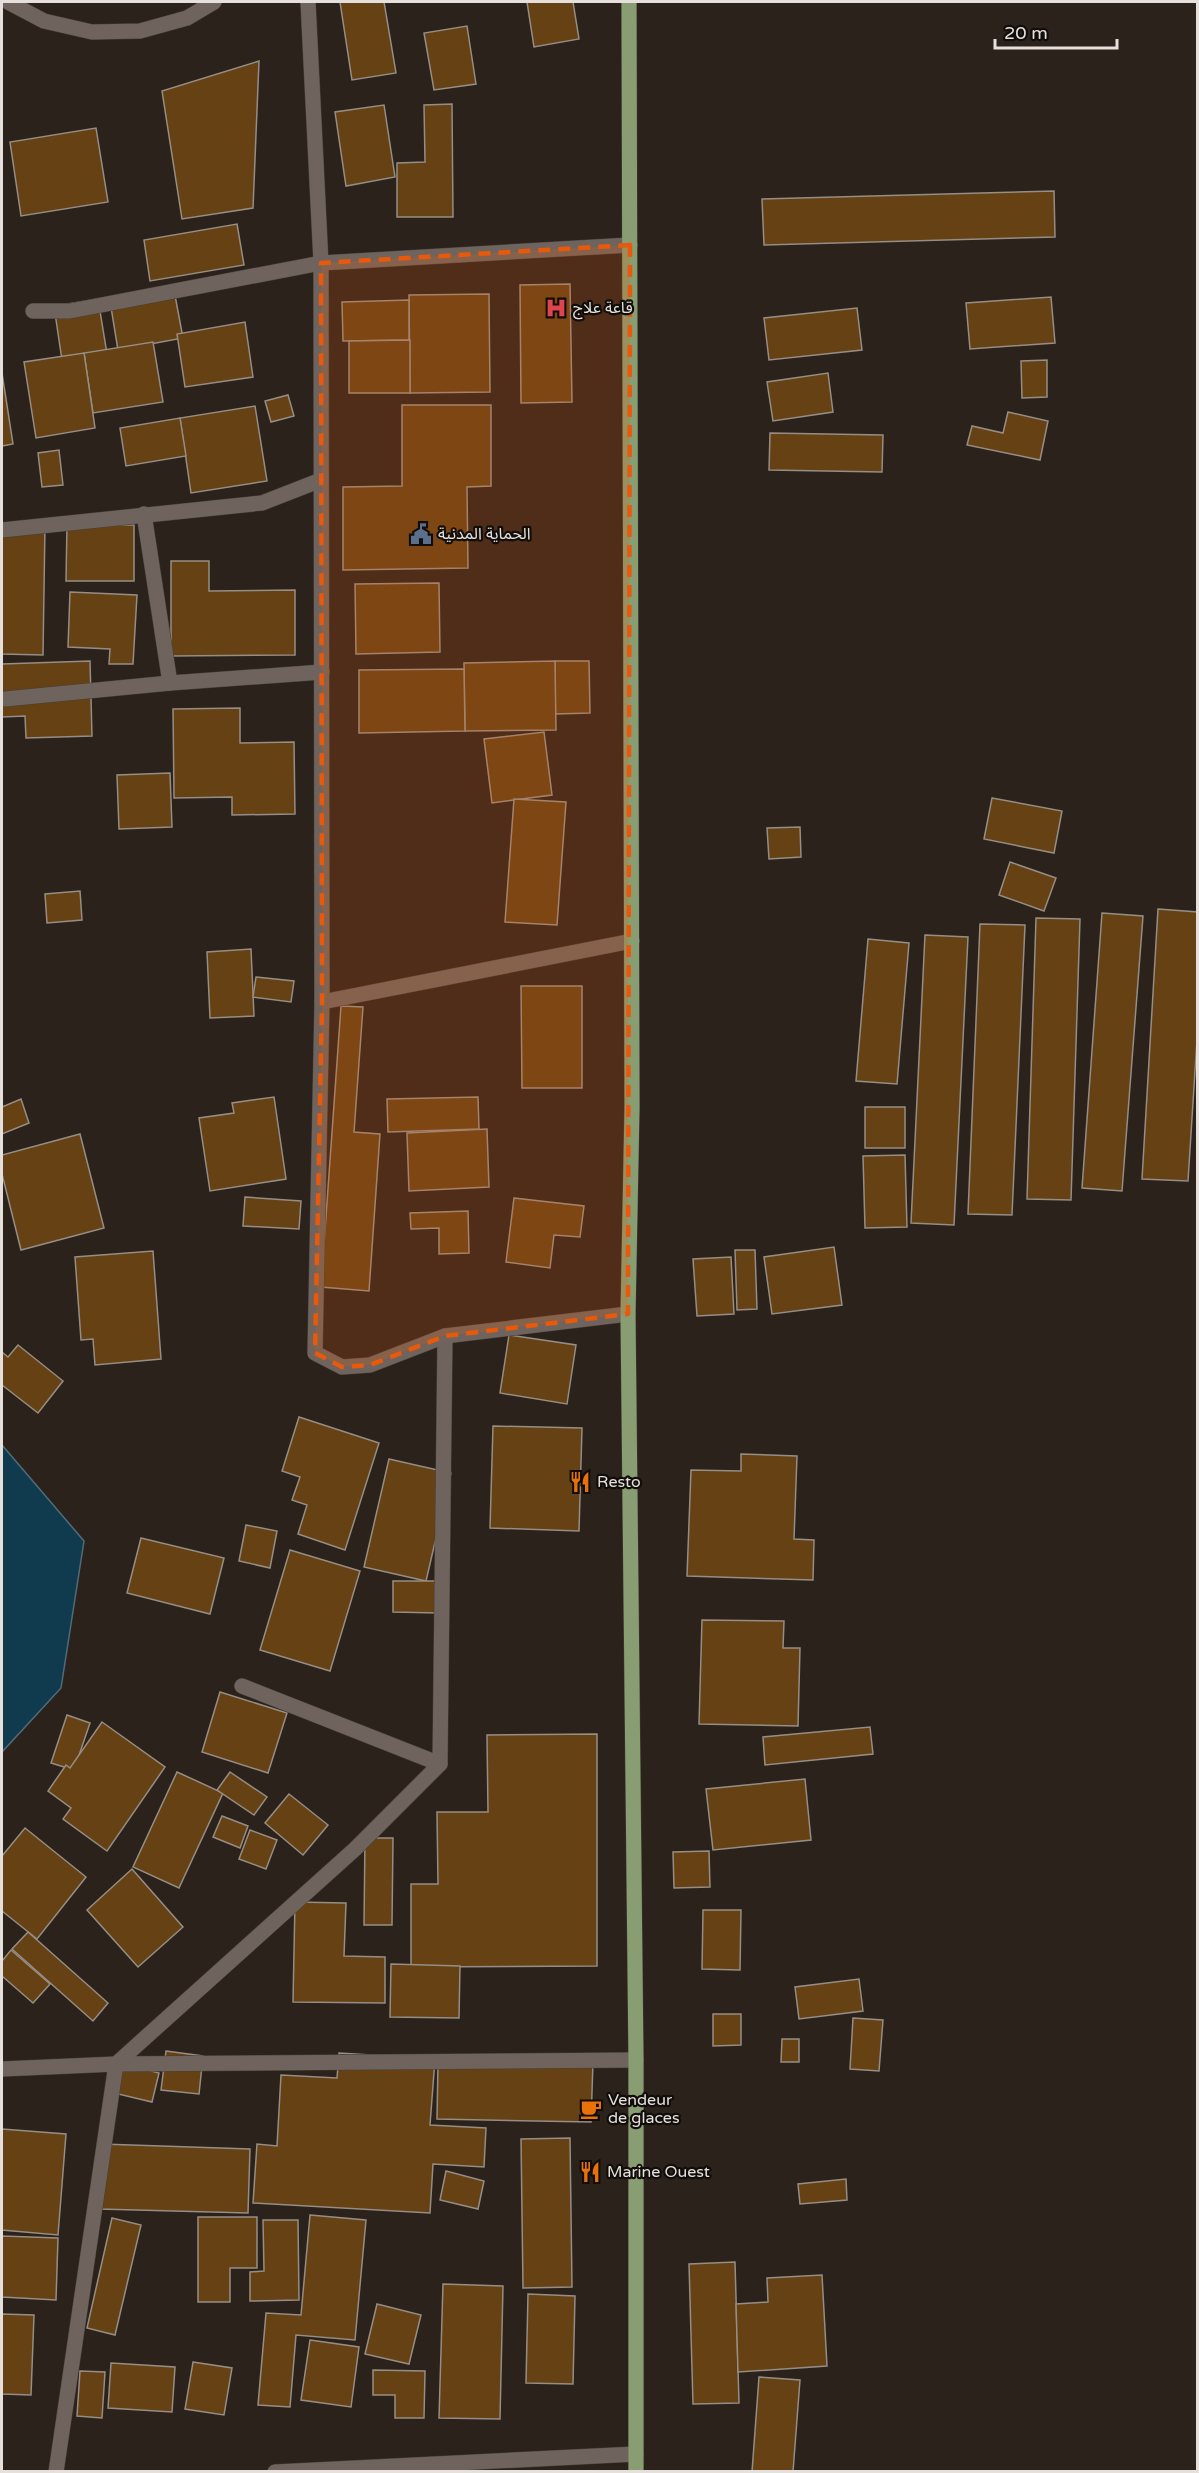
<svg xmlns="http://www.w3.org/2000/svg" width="1199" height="2473" viewBox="0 0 1199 2473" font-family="'Varela Round','Noto Sans Arabic',sans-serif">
	<rect width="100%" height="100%" fill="#2b221c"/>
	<path fill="#103b4f" stroke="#506c79" stroke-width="1.5" d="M2 1445 84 1541 61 1688 2 1752Z"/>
	<g fill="#654114" stroke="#968d84" stroke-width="1.5">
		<path d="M340 2H384L396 73 352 80Z"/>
		<path d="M527 2H573L579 39 534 47Z"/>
		<path d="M467 26 476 84 434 90 424 33Z"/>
		<path d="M259 61 253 208 182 219 162 91Z"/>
		<path d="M452 104 453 217H397V163L425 162 424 105Z"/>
		<path d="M384 105 395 177 346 186 335 112Z"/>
		<path d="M96 128 108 202 21 216 10 142Z"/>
		<path d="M1054 191 1055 237 764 245 762 199Z"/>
		<path d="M237 224 244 265 150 281 144 240Z"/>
		<path d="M570 284 572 402 521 403 520 285Z"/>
		<path d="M174 290 183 338 118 350 110 301Z"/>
		<path d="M489 294 490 392 410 393 409 295Z"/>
		<path d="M1051 297 1055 343 970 349 966 303Z"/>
		<path d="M98 299 108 360 63 367 54 306Z"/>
		<path d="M409 300V340L343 341 342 302Z"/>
		<path d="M857 308 862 350 769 360 764 318Z"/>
		<path d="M245 322 253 377 185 387 177 334Z"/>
		<path d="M410 340V393H349V341Z"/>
		<path d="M153 342 163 402 93 413 84 353Z"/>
		<path d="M84 353 95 428 36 438 24 362Z"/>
		<path d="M1047 360V397L1022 398 1021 361Z"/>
		<path d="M2 373 13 444 2 446Z"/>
		<path d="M828 373 833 412 773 421 767 382Z"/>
		<path d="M288 395 294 416 271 422 265 401Z"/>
		<path d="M402 405H491V486L467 487 468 568 343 570V487L402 486Z"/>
		<path d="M255 406 267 481 191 493 180 418Z"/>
		<path d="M1008 412 1048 421 1040 460 967 445 972 426 1003 433Z"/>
		<path d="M180 418 186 456 126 466 120 428Z"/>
		<path d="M770 433 883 435 882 472 769 470Z"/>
		<path d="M59 450 63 485 42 487 38 453Z"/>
		<path d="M2 524 45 525 43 655 2 654Z"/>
		<path d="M67 524 134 525V581H66Z"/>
		<path d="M171 561H209V591L295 590V655L171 656Z"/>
		<path d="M439 583 440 652 356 654 355 584Z"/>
		<path d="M70 592 137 595 133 664H109L110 649 68 647Z"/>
		<path d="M90 661 92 736 26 738 25 716 2 717V664Z"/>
		<path d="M555 661H589L590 713 555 714Z"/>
		<path d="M555 661 556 730 465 731 464 663Z"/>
		<path d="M464 669 465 731 359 733V670Z"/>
		<path d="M240 708V743L294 742 295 814 232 815V797L174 798 173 709Z"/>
		<path d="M544 732 552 795 492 803 484 739Z"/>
		<path d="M170 773 172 827 119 829 117 775Z"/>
		<path d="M992 798 1062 811 1054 853 984 839Z"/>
		<path d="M514 799 566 802 557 925 505 922Z"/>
		<path d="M800 827 801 857 769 859 767 828Z"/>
		<path d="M1010 862 1056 878 1044 911 999 895Z"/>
		<path d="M80 891 82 920 47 923 45 894Z"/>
		<path d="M1158 909 1198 912V1024L1188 1181 1142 1179Z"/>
		<path d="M1102 913 1143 916 1122 1191 1082 1188Z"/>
		<path d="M1036 918 1080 919 1071 1200 1027 1199Z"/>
		<path d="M980 924 1025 925 1012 1215 968 1214Z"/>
		<path d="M925 935 968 937 954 1225 911 1223Z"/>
		<path d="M868 939 909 943 897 1084 856 1081Z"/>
		<path d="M251 949 254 1016 210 1018 207 952Z"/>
		<path d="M256 977 294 981 291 1002 253 997Z"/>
		<path d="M521 986H582V1088H522Z"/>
		<path d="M341 1006 363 1007 354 1132 380 1134 369 1291 321 1287Z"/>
		<path d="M274 1097 286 1179 210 1191 199 1118 234 1113 232 1103Z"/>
		<path d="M478 1097 479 1129 388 1132 387 1099Z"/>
		<path d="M21 1099 29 1123 2 1134V1107Z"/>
		<rect x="865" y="1107" width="40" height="41"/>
		<path d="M487 1129 489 1187 409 1191 407 1133Z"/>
		<path d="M80 1134 104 1228 21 1250 2 1174V1155Z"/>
		<path d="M905 1155 907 1227 865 1228 863 1156Z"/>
		<path d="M245 1197 301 1201 299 1229 243 1226Z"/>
		<path d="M514 1198 584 1206 580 1237 554 1235 550 1268 506 1262Z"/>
		<path d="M468 1211 469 1253 439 1254V1228L411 1229 410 1213Z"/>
		<path d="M834 1247 842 1305 772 1314 764 1257Z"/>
		<path d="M735 1250H755L757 1309 737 1310Z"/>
		<path d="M153 1251 161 1359 95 1365 93 1339 81 1340 75 1257Z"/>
		<path d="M731 1257 734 1314 697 1316 693 1259Z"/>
		<path d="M509 1335 576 1345 567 1404 500 1393Z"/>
		<path d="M18 1345 63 1381 38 1413 2 1385V1352L8 1357Z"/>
		<path d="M299 1417 379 1443 345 1550 298 1534 307 1505 292 1500 300 1477 282 1471Z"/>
		<path d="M493 1426 582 1428 579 1531 490 1528Z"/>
		<path d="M741 1454 797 1456 794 1539 814 1540 813 1580 687 1576 691 1470 741 1471Z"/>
		<path d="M389 1459 451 1473 426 1581 364 1567Z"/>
		<path d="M246 1525 277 1531 270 1568 239 1561Z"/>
		<path d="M141 1538 224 1558 210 1614 127 1593Z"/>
		<path d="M290 1550 360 1571 330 1671 260 1650Z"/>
		<path d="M393 1581H438V1613L393 1612Z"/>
		<path d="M702 1620 784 1621 783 1648H800L798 1726 699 1724Z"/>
		<path d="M220 1692 287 1713 268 1773 202 1752Z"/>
		<path d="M67 1715 90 1723 74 1770 51 1763Z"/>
		<path d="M102 1722 165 1767 107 1851 63 1819 71 1808 48 1791 66 1765 70 1768Z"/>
		<path d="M870 1727 873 1754 765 1765 763 1737Z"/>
		<path d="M597 1734V1966L411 1967V1884H438L437 1812H488L487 1735Z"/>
		<path d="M177 1772 223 1793 179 1888 133 1867Z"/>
		<path d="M230 1772 267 1797 254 1815 217 1790Z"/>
		<path d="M805 1779 811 1840 713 1850 706 1789Z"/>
		<path d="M289 1794 328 1825 303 1855 265 1823Z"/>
		<path d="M222 1816 248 1826 240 1848 213 1837Z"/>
		<path d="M25 1828 86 1877 37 1939 2 1911V1856Z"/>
		<path d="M250 1830 277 1840 266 1869 239 1859Z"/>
		<path d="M365 1838H393L392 1925H364Z"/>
		<path d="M709 1851 710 1887 674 1888 673 1852Z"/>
		<path d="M132 1869 183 1927 138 1967 87 1910Z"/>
		<path d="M295 1902 346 1903 344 1956 385 1957V2003L293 2002Z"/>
		<path d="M703 1910H741L740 1970 702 1969Z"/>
		<path d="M28 1932 108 2003 93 2021 12 1949Z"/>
		<path d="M11 1950 50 1984 33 2003 2 1976V1961Z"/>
		<path d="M391 1964 460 1966 459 2018 390 2017Z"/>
		<path d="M859 1979 863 2011 799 2019 795 1987Z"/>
		<path d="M713 2014H741V2045L713 2046Z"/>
		<path d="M853 2018 883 2020 879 2071 850 2069Z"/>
		<path d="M782 2039H799V2062H781Z"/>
		<path d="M166 2051 203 2056 199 2094 161 2090Z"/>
		<path d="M339 2053 435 2059 430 2125 486 2128 484 2167 433 2164 430 2213 253 2203 257 2144 277 2146 281 2075 337 2078Z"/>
		<path d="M593 2062 591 2122 437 2119 438 2064Z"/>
		<path d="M121 2063 159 2073 152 2102 114 2093Z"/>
		<path d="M2 2129 66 2134 58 2235 2 2230Z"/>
		<path d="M570 2138 572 2287 523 2288 521 2139Z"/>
		<path d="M101 2144 250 2149 248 2213 99 2209Z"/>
		<path d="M446 2171 484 2181 478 2209 440 2200Z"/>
		<path d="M846 2179 847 2200 800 2204 798 2184Z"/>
		<path d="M310 2215 366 2220 355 2340 296 2335 290 2407 258 2405 266 2313 301 2315Z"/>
		<path d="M198 2217H257V2268H230V2302H198Z"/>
		<path d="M112 2218 141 2225 115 2335 87 2328Z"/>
		<path d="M263 2220H298L299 2300 250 2301V2272L264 2271Z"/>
		<path d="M2 2236 58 2238 56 2300 2 2297Z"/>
		<path d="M735 2262 739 2403 693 2404 689 2264Z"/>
		<path d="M822 2275 827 2366 738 2372 736 2304 768 2302 767 2278Z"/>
		<path d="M443 2284 503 2286 500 2419 439 2418Z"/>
		<path d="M528 2294 575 2296 573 2384 526 2383Z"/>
		<path d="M377 2304 421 2315 409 2364 365 2354Z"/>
		<path d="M2 2314 34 2315 31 2395 2 2394Z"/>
		<path d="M310 2340 359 2347 351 2407 301 2400Z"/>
		<path d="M193 2362 232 2368 224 2415 185 2409Z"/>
		<path d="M111 2363 175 2367 172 2412 108 2408Z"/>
		<path d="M373 2370 425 2371 424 2418H395V2395H373Z"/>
		<path d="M80 2371 105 2372 102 2418 77 2416Z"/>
		<path d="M759 2377 800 2380 793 2472H752Z"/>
	</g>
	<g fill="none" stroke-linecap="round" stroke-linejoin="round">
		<defs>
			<g id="minor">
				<path d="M8 2 44 21 92 32 140 31 187 18 214 2"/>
				<path d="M308 2 321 263 322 1002 315 1353 342 1367 370 1365 445 1336 628 1314"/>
				<path d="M33 311H70L321 263 630 245"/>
				<path d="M144 514 170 683 322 672"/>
				<path d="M2 530 262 503 321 480"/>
				<path d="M5 699 170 683"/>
				<path d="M322 1002 632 941"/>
				<path d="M242 1686 440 1764"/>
				<path d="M2 2069 116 2064 636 2060"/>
				<path d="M56 2472 116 2064 355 1849 440 1764 445 1336"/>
				<path d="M275 2472 636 2454"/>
			</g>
			<path id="primary" d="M629 2 632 1108 628 1314 636 2060V2472"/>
		</defs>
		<use href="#minor" stroke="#463f39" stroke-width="16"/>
		<use href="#primary" stroke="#463f39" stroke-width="16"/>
		<use href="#minor" stroke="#6e645d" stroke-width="15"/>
		<use href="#primary" stroke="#899d72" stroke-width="15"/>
	</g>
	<path fill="#e8590c" fill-opacity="0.2" stroke="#e8590c" stroke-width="4.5" stroke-dasharray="12 8" stroke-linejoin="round" d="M630 245 628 1314 445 1336 370 1365 342 1367 315 1353 322 1002 321 263Z"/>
	<defs>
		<symbol id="hospital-bare" viewBox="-9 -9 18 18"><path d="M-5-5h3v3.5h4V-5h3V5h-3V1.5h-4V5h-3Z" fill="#e0444e" stroke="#110d0a" stroke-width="2.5" paint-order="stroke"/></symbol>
		<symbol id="civic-bare" viewBox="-9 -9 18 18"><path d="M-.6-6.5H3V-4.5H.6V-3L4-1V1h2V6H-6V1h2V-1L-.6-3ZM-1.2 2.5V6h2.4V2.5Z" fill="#5c6f8a" stroke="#110d0a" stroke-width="2.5" paint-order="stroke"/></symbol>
		<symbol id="restaurant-bare" viewBox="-9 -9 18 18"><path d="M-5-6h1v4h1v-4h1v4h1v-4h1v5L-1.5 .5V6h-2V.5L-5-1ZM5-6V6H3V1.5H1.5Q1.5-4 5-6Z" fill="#e8710a" stroke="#110d0a" stroke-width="2.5" paint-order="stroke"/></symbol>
		<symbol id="cafe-bare" viewBox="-9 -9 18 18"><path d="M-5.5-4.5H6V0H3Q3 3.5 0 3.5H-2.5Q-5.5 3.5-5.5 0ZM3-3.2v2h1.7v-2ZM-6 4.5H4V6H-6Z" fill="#e8710a" stroke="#110d0a" stroke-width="2.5" paint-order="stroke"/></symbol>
	</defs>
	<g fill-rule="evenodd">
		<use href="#hospital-bare" x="541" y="293" width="30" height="30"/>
		<use href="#civic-bare" x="406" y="519" width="30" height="30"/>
		<use href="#restaurant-bare" x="565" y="1467" width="30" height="30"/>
		<use href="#cafe-bare" x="576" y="2094" width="30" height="30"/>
		<use href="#restaurant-bare" x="575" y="2157" width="30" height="30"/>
	</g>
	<g text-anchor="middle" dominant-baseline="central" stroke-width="4.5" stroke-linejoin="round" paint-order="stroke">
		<g font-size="16" fill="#e6e0dc" stroke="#110d0a" text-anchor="start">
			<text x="573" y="308">قاعة علاج</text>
			<text x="438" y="534">الحماية المدنية</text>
			<text x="597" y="1482">Resto</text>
			<text x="608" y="2100">Vendeur<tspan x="608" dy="18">de glaces</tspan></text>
			<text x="607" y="2172">Marine Ouest</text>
		</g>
	</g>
	<rect width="1199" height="2473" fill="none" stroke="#e6e0dc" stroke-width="6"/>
	<path d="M995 39v9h122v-9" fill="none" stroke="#e6e0dc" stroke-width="3"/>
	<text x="1004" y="39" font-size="18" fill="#e6e0dc" stroke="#110d0a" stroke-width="4.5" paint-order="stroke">20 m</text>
</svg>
